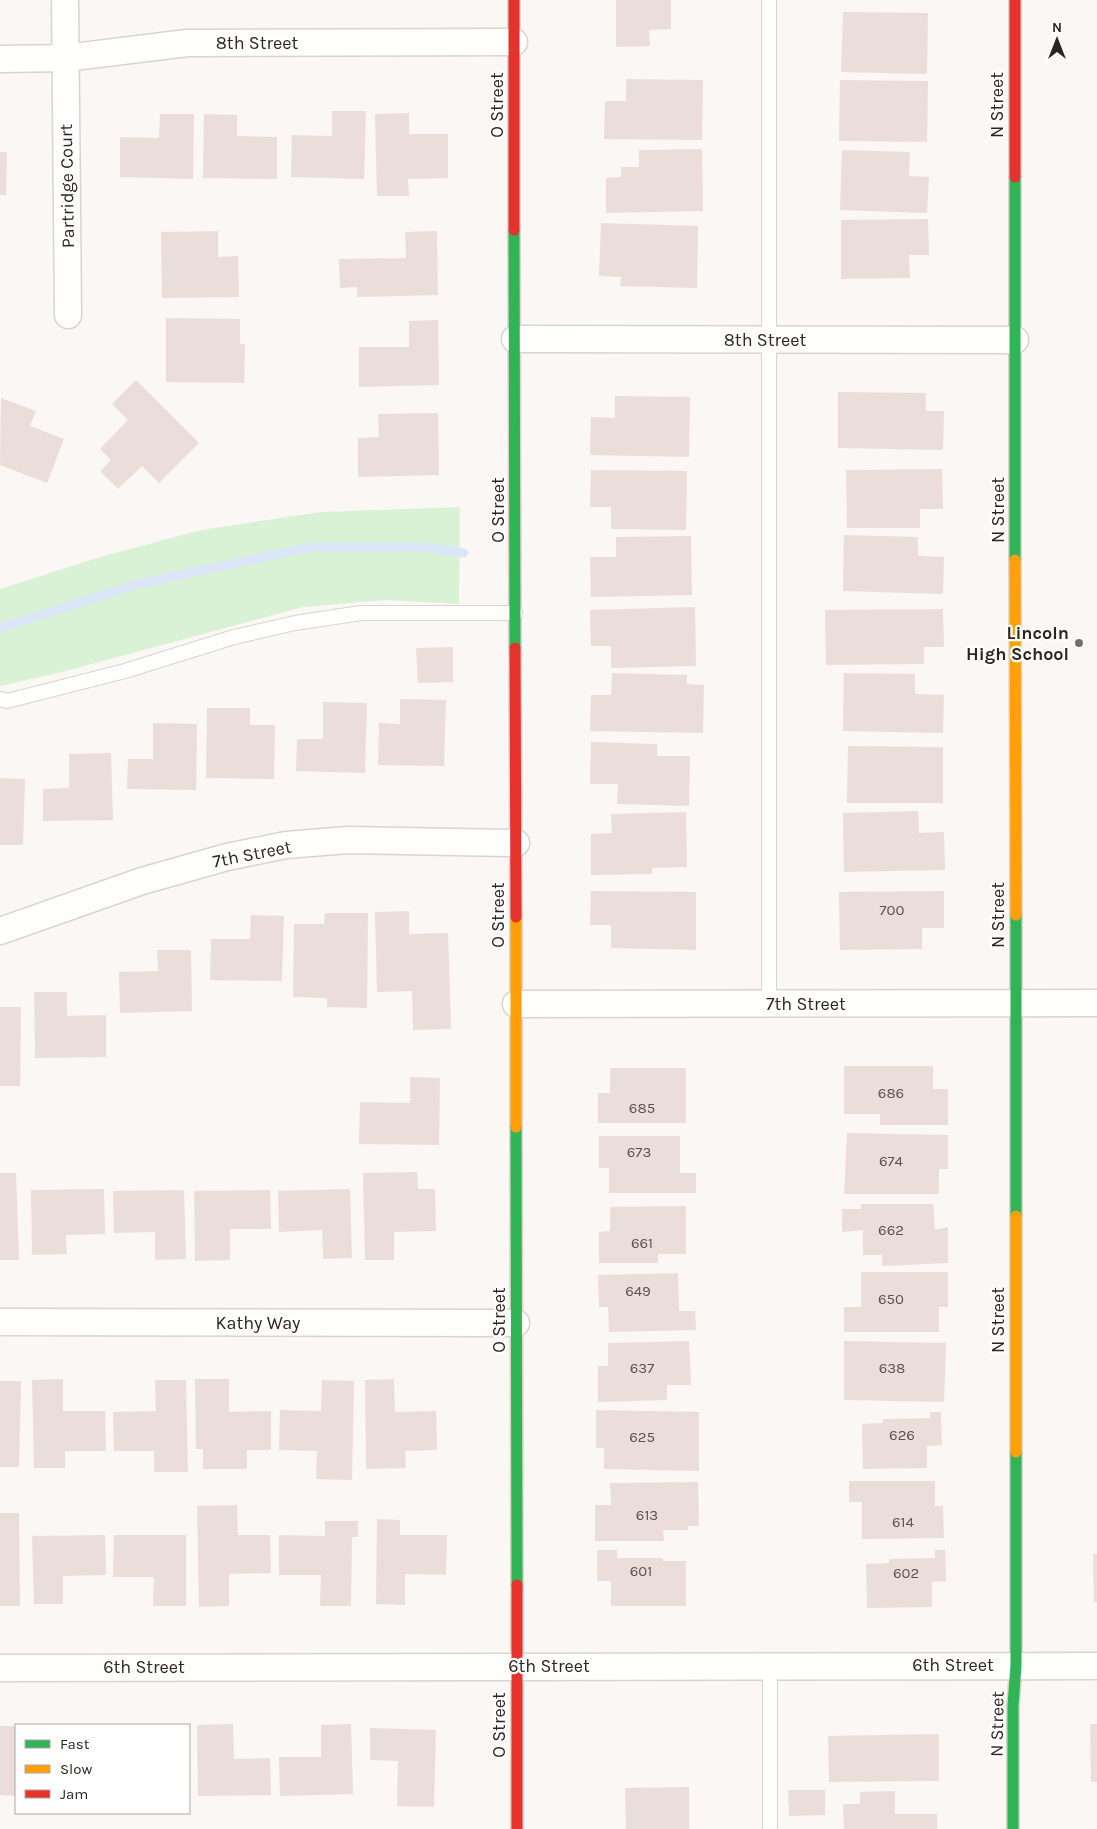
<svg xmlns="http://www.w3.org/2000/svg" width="1097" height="1829" viewBox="0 0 1097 1829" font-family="Karla,sans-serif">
	<rect width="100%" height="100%" fill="#faf7f4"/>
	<path fill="#d9f2d5" d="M460 507 459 604 385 600 303 607 62 672 0 686V589L100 557 201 530 321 512Z"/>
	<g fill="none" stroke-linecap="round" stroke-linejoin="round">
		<path stroke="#dbe6f8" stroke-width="9" d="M0 628 138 584 312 547H421L464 553"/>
	</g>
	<g fill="#ebddda">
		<path d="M616 0H671V29L649 30 650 46 616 47Z"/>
		<path d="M843 12 928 13 927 74 841 72Z"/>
		<path d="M626 79 703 80 702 140 604 139 605 101H626Z"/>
		<path d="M840 80 928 81 927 142 839 141Z"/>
		<path d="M332 111H366L364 179 291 177 292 135 332 136Z"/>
		<path d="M409 113V134H448V178L408 179 409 196H377L375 114Z"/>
		<path d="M160 114H194L193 179 120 177V137L159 138Z"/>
		<path d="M204 114 237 115V136L277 137V179L203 178Z"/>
		<path d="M702 149 703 211 606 213V178L621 177V167H639V150Z"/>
		<path d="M842 150 910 152 909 176 929 177 927 213 840 210Z"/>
		<path d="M0 152H7L6 195H0Z"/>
		<path d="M928 219 929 255H909L910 278 841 279V220Z"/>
		<path d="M601 223 698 226 697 288 620 286 621 277 599 276Z"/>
		<path d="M218 231V257L238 256 239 297 162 298 161 232Z"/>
		<path d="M437 231 438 295 357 297V287L340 288 339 259 406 258 405 232Z"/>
		<path d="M166 318 240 319V344H245L244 383 166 382Z"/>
		<path d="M438 320 439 385 359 387V347H409V321Z"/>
		<path d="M136 380 199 443 159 483 142 466 118 489 100 471 111 460 100 449 128 420 112 404Z"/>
		<path d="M838 392 926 393V411H944L943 450 838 448Z"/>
		<path d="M615 396 690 397 689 457 590 455 591 417 615 418Z"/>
		<path d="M1 398 36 411 30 426 64 439 47 483 0 465Z"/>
		<path d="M438 413 439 475 358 477V438L379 437 378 414Z"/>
		<path d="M942 469 943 509H920V528H847L846 470Z"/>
		<path d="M591 470 687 471 686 530 611 529V507H590Z"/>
		<path d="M844 535 918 537V556L944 557 943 594 843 591Z"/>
		<path d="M691 536 692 595 591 597 590 557H616V537Z"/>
		<path d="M695 607 696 666 611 668V646H591L590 610Z"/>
		<path d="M943 609 944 647H924V664L826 665 825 610Z"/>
		<path d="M453 647V682L418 683 416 648Z"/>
		<path d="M612 673 687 675V684L704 685 703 733 590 731 591 695H611Z"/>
		<path d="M844 673 915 674V694L944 695 943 733 843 731Z"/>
		<path d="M400 699 446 700 444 766 378 765 379 723 400 724Z"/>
		<path d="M323 702 367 703 365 773 296 771 297 739H323Z"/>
		<path d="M207 708H250V725H275L274 779 206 778Z"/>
		<path d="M153 723 197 724 196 790 127 789 128 759H153Z"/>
		<path d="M591 742 657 744V756H690L689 806 617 804 618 784H590Z"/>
		<path d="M848 746 943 747V803H847Z"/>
		<path d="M111 753 113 820 43 821V789L69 788V754Z"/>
		<path d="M0 778 25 779 23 845H0Z"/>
		<path d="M918 811 919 833 944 832 945 870 844 872 843 813Z"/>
		<path d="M686 812 687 867 652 868V874L591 875V834L612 833 611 814Z"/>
		<path d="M591 891 696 892V950L611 948V925H590Z"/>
		<path d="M944 891V928H922V949L840 950 839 892Z"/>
		<path d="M409 911V934L448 933 451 1029 413 1030 412 991 377 992 375 912Z"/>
		<path d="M325 913H368L367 1008 327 1007V998L293 997 294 924H324Z"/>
		<path d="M251 915 284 916 282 981 210 980 211 939H250Z"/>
		<path d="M157 950H191L192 1011 120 1013 119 972 158 971Z"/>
		<path d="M34 992H67V1016L106 1015V1057L35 1058Z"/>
		<path d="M0 1007H21L20 1086H0Z"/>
		<path d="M844 1066H933V1089H948V1125H880V1114H844Z"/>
		<path d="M610 1068H686V1123H598V1093H610Z"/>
		<path d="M410 1077 440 1078 439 1145 359 1144 360 1102 410 1103Z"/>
		<path d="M847 1133 948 1135V1169H939V1194H844Z"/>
		<path d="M599 1136H680V1173H696V1193H609V1168H599Z"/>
		<path d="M417 1172 418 1189H435L436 1231 394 1232V1260H365L363 1173Z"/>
		<path d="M0 1173H16L19 1260H0Z"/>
		<path d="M104 1189 105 1234 66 1235 67 1254 32 1255 31 1190Z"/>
		<path d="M350 1189 352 1258 323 1259 322 1230 279 1232 278 1191Z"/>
		<path d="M184 1190 186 1259 155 1260V1232L114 1233 113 1191Z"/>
		<path d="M270 1190 271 1229H230V1260L195 1261 194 1191Z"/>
		<path d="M861 1204H933L935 1230 948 1227V1263L882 1266V1255H863V1230L842 1232V1209H861Z"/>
		<path d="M686 1206V1254H658V1263H599V1232L610 1231V1207Z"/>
		<path d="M861 1272H948V1307H939V1332H844V1307H861Z"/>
		<path d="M678 1273 679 1311H695L696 1330 609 1332 608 1307H599L598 1275Z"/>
		<path d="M689 1341 691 1385H667V1400L598 1402V1366H608V1343Z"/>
		<path d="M844 1341 946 1343 944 1402 844 1400Z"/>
		<path d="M63 1379V1411H105L106 1451H65V1468H34L32 1380Z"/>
		<path d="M195 1379H229V1412L271 1411V1450H247V1469H203V1449H196Z"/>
		<path d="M394 1379 395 1412 436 1411 437 1450 405 1451 406 1468 366 1469 365 1380Z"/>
		<path d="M155 1380H186L188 1472H154V1451H114L113 1412 156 1411Z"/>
		<path d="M322 1380 354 1381 352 1480 316 1479 317 1451 279 1450 280 1410 321 1411Z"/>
		<path d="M0 1381H21L19 1467H0Z"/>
		<path d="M596 1410 699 1412V1471L604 1469V1448H596Z"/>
		<path d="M930 1412H941L942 1445 927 1446V1468L863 1469 862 1424 883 1423V1419L930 1418Z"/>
		<path d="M849 1481H935V1506H943L944 1538 862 1539V1502H849Z"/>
		<path d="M698 1482 699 1526H688V1530H663L664 1541H595V1505H611L610 1483Z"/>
		<path d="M237 1505 238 1535H270L271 1573 229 1574V1606L199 1607 197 1506Z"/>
		<path d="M0 1513H19L20 1606H0Z"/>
		<path d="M377 1519 400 1520V1535H447L446 1575 405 1574V1605L376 1604Z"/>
		<path d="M325 1521H358V1537H352L351 1606H320L321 1575H279V1535L325 1536Z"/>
		<path d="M105 1535 106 1575 63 1576V1604H34L32 1536Z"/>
		<path d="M114 1535H186V1606H153L154 1577H113Z"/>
		<path d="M597 1550H617V1558H663V1561H686V1606H611V1581H597Z"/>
		<path d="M935 1550H945L946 1581 932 1582V1607L867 1608 866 1564 889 1563V1559L935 1558Z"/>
		<path d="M1093 1554H1097V1602H1094Z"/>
		<path d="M233 1724 234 1759 270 1758 271 1795 198 1796 197 1725Z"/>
		<path d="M351 1724 353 1794 280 1796 279 1757H321V1725Z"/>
		<path d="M1090 1724H1097V1782H1091Z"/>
		<path d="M0 1726H16V1796L0 1795Z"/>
		<path d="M370 1728 436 1730 434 1807 397 1806 398 1761 370 1760Z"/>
		<path d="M939 1734V1781L829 1782 828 1736Z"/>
		<path d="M689 1787V1829H626L625 1788Z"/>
		<path d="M788 1790H825V1815L789 1816Z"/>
		<path d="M895 1791V1814H937V1829H844L843 1804H860V1792Z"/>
	</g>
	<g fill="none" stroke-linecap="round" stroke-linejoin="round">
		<defs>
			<g id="lane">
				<path d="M769 0V1004"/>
				<path d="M0 699 7 701 125 671 234 637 295 623 361 613H515"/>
				<path d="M770 1667V1829"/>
			</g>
			<g id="street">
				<path d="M65 0 68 315"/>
				<path d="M0 59 66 58 187 43 514 42"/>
				<path d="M515 339 1015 340"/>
				<path d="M0 931 142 881 227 857 286 845 348 840 516 843"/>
				<path d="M516 1004 1097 1003"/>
				<path d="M0 1322 516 1323"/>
				<path d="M0 1668 1097 1666"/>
			</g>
			<g id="fast">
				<path d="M1015 177V560"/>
				<path d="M514 230 515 648"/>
				<path d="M1016 915V1216"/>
				<path d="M516 1127 517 1585"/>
				<path d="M1013 1829V1706L1016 1665V1452"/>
			</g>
			<g id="slow">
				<path d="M1015 560 1016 915"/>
				<path d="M516 917V1127"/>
				<path d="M1016 1216V1452"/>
			</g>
			<g id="jam">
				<path d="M514 0V230"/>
				<path d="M1015 0V177"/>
				<path d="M515 648 516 917"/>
				<path d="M517 1585V1829"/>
			</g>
		</defs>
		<use href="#lane" stroke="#dad4cf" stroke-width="16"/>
		<use href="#street" stroke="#dad4cf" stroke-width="29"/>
		<use href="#fast" stroke="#dad4cf" stroke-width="14"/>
		<use href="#slow" stroke="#dad4cf" stroke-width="14"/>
		<use href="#jam" stroke="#dad4cf" stroke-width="14"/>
		<use href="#lane" stroke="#fefefd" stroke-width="14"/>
		<use href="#street" stroke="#fefefd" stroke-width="26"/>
		<use href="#fast" stroke="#30b455" stroke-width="11"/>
		<use href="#slow" stroke="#ff9f0a" stroke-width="11"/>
		<use href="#jam" stroke="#e5322d" stroke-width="11"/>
	</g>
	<circle fill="#766e69" stroke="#fff" stroke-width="2" cx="1079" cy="643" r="5"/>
	<g text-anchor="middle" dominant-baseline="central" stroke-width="4.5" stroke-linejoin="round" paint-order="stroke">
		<g font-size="15" fill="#5e524d">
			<text x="892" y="910">700</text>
			<text x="891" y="1093">686</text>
			<text x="642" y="1108">685</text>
			<text x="639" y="1152">673</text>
			<text x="891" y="1161">674</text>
			<text x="891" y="1230">662</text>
			<text x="642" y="1243">661</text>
			<text x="638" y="1291">649</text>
			<text x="891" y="1299">650</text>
			<text x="642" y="1368">637</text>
			<text x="892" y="1368">638</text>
			<text x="902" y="1435">626</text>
			<text x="642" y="1437">625</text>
			<text x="647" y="1515">613</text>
			<text x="903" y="1522">614</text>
			<text x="641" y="1571">601</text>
			<text x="906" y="1573">602</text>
		</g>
		<g font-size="18" fill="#2f241e" stroke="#fff">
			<text x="257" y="43">8th Street</text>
			<text transform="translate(497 105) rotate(-90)">O Street</text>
			<text transform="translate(997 105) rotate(-90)">N Street</text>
			<text transform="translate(67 186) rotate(-91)">Partridge Court</text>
			<text x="765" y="340">8th Street</text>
			<text transform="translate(498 510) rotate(-90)">O Street</text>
			<text transform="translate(998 510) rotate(-90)">N Street</text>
			<text transform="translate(252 854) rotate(-11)">7th Street</text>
			<text transform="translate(498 915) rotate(-90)">O Street</text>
			<text transform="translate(998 915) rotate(-90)">N Street</text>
			<text x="806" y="1004">7th Street</text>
			<text transform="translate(499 1320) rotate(-90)">O Street</text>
			<text transform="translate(998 1320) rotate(-90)">N Street</text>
			<text x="258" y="1323">Kathy Way</text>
			<text x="953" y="1665">6th Street</text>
			<text x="549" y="1666">6th Street</text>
			<text x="144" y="1667">6th Street</text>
			<text transform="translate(997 1724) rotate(-89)">N Street</text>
			<text transform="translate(499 1725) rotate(-90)">O Street</text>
		</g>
		<g font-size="18" font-weight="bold" fill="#2f241e" stroke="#fff" text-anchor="end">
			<text x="1069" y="633">Lincoln<tspan x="1069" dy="21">High School</tspan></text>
		</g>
	</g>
	<rect x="15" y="1724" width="175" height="90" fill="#ffffff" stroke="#aca7a5"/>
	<rect x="25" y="1740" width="25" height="8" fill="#30b455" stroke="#aca7a5"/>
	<text x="60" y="1749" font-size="15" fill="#2f241e">Fast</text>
	<rect x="25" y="1765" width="25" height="8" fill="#ff9f0a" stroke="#aca7a5"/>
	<text x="60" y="1774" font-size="15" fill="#2f241e">Slow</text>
	<rect x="25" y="1790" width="25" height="8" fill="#e5322d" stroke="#aca7a5"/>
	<text x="60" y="1799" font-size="15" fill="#2f241e">Jam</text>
	<g transform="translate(1057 40)" stroke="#ffffff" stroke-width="4" paint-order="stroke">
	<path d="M0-4L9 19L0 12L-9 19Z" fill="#2f241e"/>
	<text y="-8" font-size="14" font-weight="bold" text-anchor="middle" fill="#2f241e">N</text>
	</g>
</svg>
